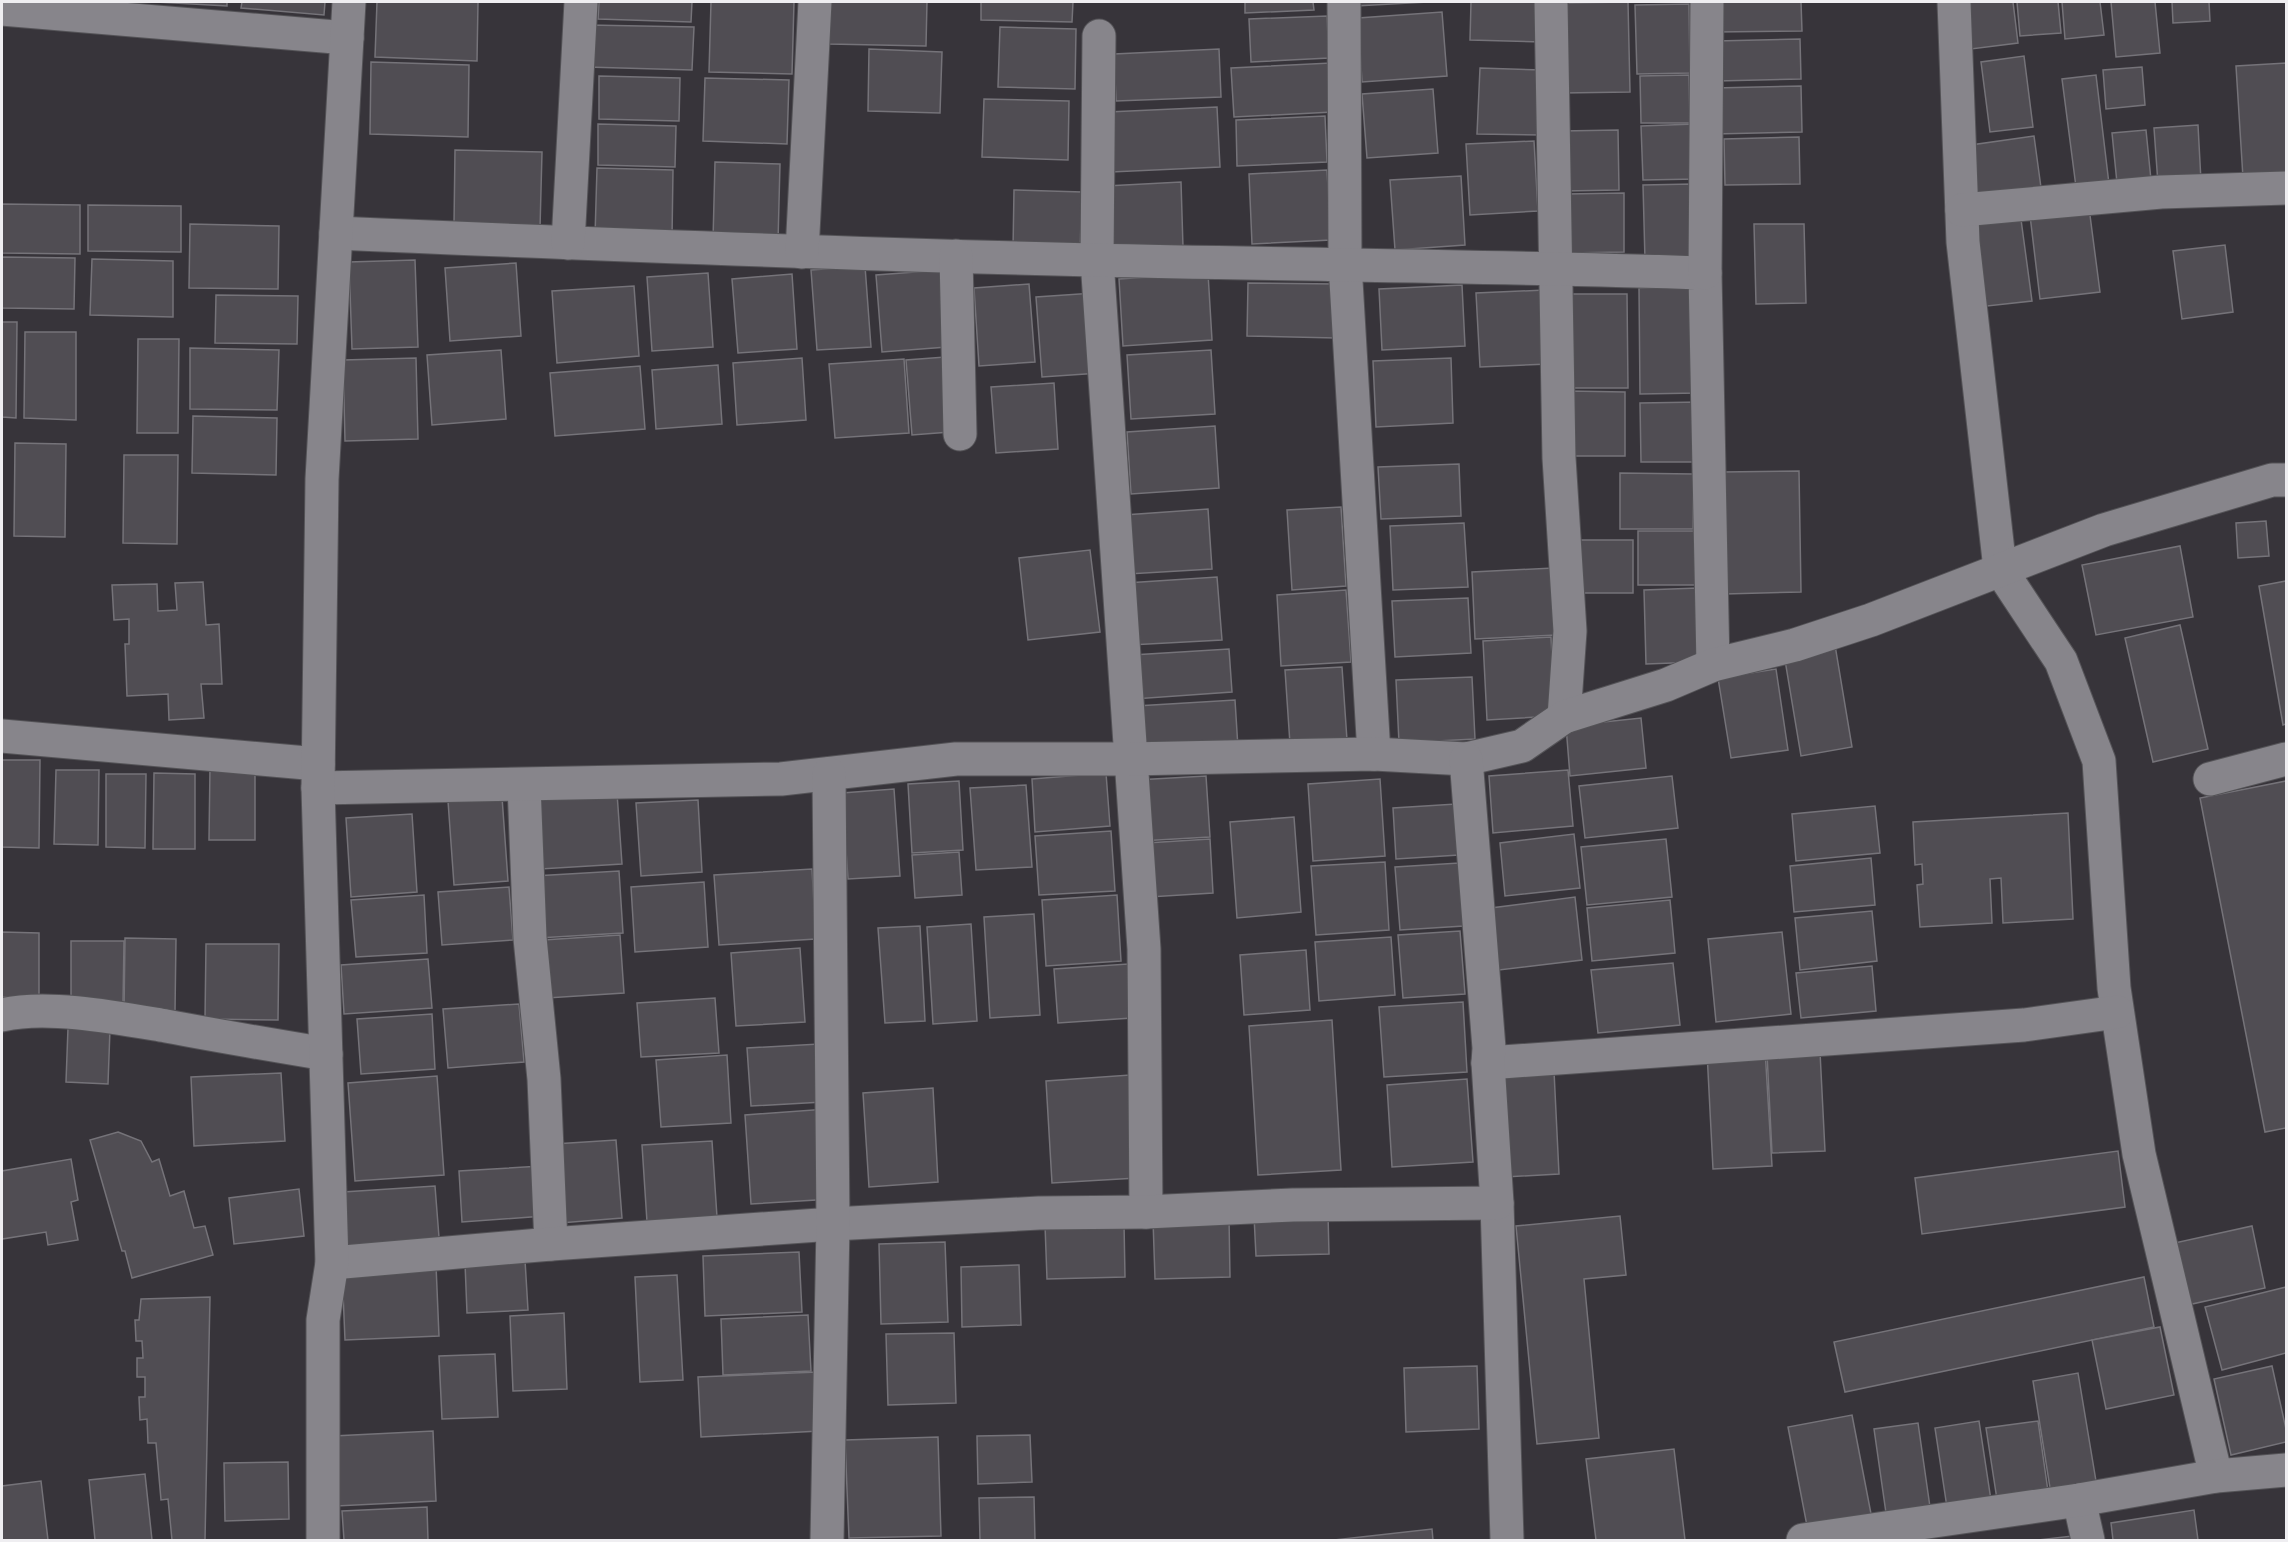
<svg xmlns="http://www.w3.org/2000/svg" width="2288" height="1542" viewBox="0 0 2288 1542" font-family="Commissioner,sans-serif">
	<rect width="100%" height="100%" fill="#37343a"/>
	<g fill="#504d53" stroke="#757379" stroke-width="1.5">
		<path d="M156 2H227V6Z"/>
		<path d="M242 2H325L324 15 241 8Z"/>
		<path d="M377 2H478L477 61 375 57Z"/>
		<path d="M599 2H692L691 22 598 19Z"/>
		<path d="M711 2H794L792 74 709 72Z"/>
		<path d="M830 2H927L926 46 829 44Z"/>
		<path d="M981 2H1073L1072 22 981 20Z"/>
		<path d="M1245 2H1313L1314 10 1245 13Z"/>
		<path d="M1356 2H1428L1356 6Z"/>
		<path d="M1471 2H1544L1542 42 1470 40Z"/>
		<path d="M1628 2 1630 92 1562 93 1560 3Z"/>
		<path d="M1714 2H1801L1802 31 1715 32Z"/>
		<path d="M1965 2H2013L2018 43 1971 49Z"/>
		<path d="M2017 2H2058L2061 33 2020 36Z"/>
		<path d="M2062 2H2100L2104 35 2065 39Z"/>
		<path d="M2111 2H2155L2160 53 2116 57Z"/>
		<path d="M2172 2H2209L2210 21 2173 23Z"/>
		<path d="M1689 4 1690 73 1637 74 1635 5Z"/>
		<path d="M1442 12 1447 76 1362 82 1358 18Z"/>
		<path d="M1327 16 1329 58 1251 62 1249 19Z"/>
		<path d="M588 25 694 27 692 70 586 67Z"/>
		<path d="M1000 27 1076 29 1075 89 998 87Z"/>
		<path d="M1800 39 1801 79 1717 81 1716 41Z"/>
		<path d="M869 49 942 52 940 113 868 111Z"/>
		<path d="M1219 49 1221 97 1116 101 1114 54Z"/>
		<path d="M2024 56 2033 127 1990 132 1981 62Z"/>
		<path d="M371 62 469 65 468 137 370 134Z"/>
		<path d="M1331 63 1333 112 1234 117 1231 68Z"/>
		<path d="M2286 63V176L2243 178 2236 66Z"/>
		<path d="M2142 67 2145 105 2106 109 2103 70Z"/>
		<path d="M1480 68 1543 70 1541 135 1477 134Z"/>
		<path d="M1689 75 1690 123H1641L1640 76Z"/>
		<path d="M2096 75 2109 184 2076 187 2062 79Z"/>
		<path d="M599 76 680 78 679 121 599 119Z"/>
		<path d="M705 78 789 80 787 144 703 141Z"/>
		<path d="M1801 86 1802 132 1714 134V88Z"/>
		<path d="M1433 89 1438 153 1367 158 1362 94Z"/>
		<path d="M984 99 1069 101 1068 160 982 157Z"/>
		<path d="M1217 107 1220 167 1111 172 1108 112Z"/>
		<path d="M1325 116 1327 162 1237 166 1236 120Z"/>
		<path d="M598 124 676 126 675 167 598 165Z"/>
		<path d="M1695 124 1697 179 1643 180 1641 126Z"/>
		<path d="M2198 125 2201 181 2158 184 2154 128Z"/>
		<path d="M1618 130 1619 190 1564 191 1562 131Z"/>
		<path d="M2146 130 2151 180 2117 183 2112 133Z"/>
		<path d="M2034 136 2042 195 1978 203 1971 145Z"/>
		<path d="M1799 137 1800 184 1725 185 1724 139Z"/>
		<path d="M1534 141 1538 211 1470 215 1466 144Z"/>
		<path d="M455 150 542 152 540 228 454 225Z"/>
		<path d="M715 162 780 164 778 242 713 240Z"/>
		<path d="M597 168 673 170 672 238 595 236Z"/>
		<path d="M1327 170 1331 240 1252 244 1249 174Z"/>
		<path d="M1461 176 1465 245 1395 250 1390 180Z"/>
		<path d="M1181 182 1183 247 1109 251 1106 186Z"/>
		<path d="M1692 184 1694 259 1645 260 1643 185Z"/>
		<path d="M1014 190 1082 192 1080 251 1013 249Z"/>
		<path d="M1624 193V252L1568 253 1567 194Z"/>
		<path d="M2088 200 2100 292 2040 299 2029 207Z"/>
		<path d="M2 204 80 205V254L2 253Z"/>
		<path d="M88 205 181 206V252L88 251Z"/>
		<path d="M2020 212 2032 301 1978 307 1967 219Z"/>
		<path d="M190 224 279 226 278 289 189 288Z"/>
		<path d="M1754 224H1804L1806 303 1756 304Z"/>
		<path d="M2225 245 2233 312 2182 319 2173 251Z"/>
		<path d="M2 257 75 258 74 309 2 308Z"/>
		<path d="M92 259 173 261V317L90 315Z"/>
		<path d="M415 260 418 347 352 349 349 262Z"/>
		<path d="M516 263 521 336 450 341 445 268Z"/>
		<path d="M865 266 871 347 817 350 811 270Z"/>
		<path d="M942 270 947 347 882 352 876 275Z"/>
		<path d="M708 273 713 347 652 351 647 277Z"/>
		<path d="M1208 273 1212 340 1123 346 1119 279Z"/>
		<path d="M792 274 797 349 738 353 732 279Z"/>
		<path d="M1248 283 1336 284V338L1247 336Z"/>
		<path d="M1029 284 1035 362 979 366 974 288Z"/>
		<path d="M1462 285 1465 346 1382 350 1379 289Z"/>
		<path d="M634 286 639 356 557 363 552 291Z"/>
		<path d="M1697 287 1698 393 1640 394 1639 288Z"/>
		<path d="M1545 290 1549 364 1480 367 1476 293Z"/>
		<path d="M1094 293 1100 373 1042 377 1036 297Z"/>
		<path d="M1565 294H1627L1628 388H1566Z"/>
		<path d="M216 295 298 296 297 344 215 343Z"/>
		<path d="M2 322H17L16 418 2 417Z"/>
		<path d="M25 332H76V420L24 418Z"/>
		<path d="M138 339H179L178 433H137Z"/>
		<path d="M190 348 279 350 277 410 190 409Z"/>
		<path d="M501 350 506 419 432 425 427 355Z"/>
		<path d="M1211 350 1215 414 1131 419 1127 355Z"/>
		<path d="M945 357 950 432 912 435 906 360Z"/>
		<path d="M416 358 418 439 345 441 343 360Z"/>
		<path d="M802 358 806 420 737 425 733 363Z"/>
		<path d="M1451 358 1453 423 1376 427 1373 361Z"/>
		<path d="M904 359 909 433 835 438 829 364Z"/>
		<path d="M718 365 722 424 656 429 652 370Z"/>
		<path d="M640 366 645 429 555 436 550 373Z"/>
		<path d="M1054 383 1058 449 996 453 991 387Z"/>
		<path d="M1568 391 1625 392V456H1568Z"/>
		<path d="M1700 402V462H1641L1640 403Z"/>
		<path d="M193 416 277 418 276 475 192 473Z"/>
		<path d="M1215 426 1219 488 1131 494 1127 432Z"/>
		<path d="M15 443 66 444 65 537 14 536Z"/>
		<path d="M124 455H178L177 544 123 543Z"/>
		<path d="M1459 464 1461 516 1381 519 1378 467Z"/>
		<path d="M1799 471 1801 592 1725 594 1722 472Z"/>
		<path d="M1620 473 1693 474V529H1620Z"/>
		<path d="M1341 507 1346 586 1292 590 1287 510Z"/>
		<path d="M1208 509 1212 569 1128 574 1124 515Z"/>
		<path d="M2266 521 2269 556 2238 558 2236 523Z"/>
		<path d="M1464 523 1468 587 1393 590 1390 526Z"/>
		<path d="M1638 531H1699L1700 585H1638Z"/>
		<rect x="1574" y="540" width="59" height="53"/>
		<path d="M2180 546 2193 617 2096 635 2082 565Z"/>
		<path d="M1090 550 1100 632 1028 640 1019 558Z"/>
		<path d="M1553 568 1557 635 1475 639 1472 572Z"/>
		<path d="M1217 577 1222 640 1130 645 1126 583Z"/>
		<path d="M2286 581V724L2283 725 2259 586Z"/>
		<path d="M203 582 206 625 219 624 222 684H201L204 718 169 720 168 694 127 696 125 644H129V619L114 620 112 585 157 584 158 611 177 610 175 583Z"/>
		<path d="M1698 588 1700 662 1646 664 1644 590Z"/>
		<path d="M1346 590 1351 662 1281 666 1277 595Z"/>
		<path d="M1468 598 1471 653 1395 657 1392 601Z"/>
		<path d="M2180 625 2208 749 2153 762 2125 638Z"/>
		<path d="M1551 637 1555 716 1487 720 1483 641Z"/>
		<path d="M1835 645 1852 747 1801 756 1784 654Z"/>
		<path d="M1229 649 1232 692 1134 699 1132 655Z"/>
		<path d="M1342 667 1347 740 1290 744 1285 670Z"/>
		<path d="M1776 669 1788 750 1731 758 1718 678Z"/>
		<path d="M1472 677 1475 739 1399 743 1396 680Z"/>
		<path d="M1235 700 1238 748 1140 754 1136 706Z"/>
		<path d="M1641 718 1646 768 1570 776 1566 726Z"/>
		<path d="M2 760H40L39 848 2 847Z"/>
		<path d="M210 768 255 769V840H209Z"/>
		<path d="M56 770H99L98 845 54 844Z"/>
		<path d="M1568 770 1573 826 1493 833 1489 776Z"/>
		<path d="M154 773 195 774V849H153Z"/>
		<path d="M1106 773 1110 826 1035 832 1032 779Z"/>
		<path d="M106 774H146L145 848 106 847Z"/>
		<path d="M1206 776 1210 837 1140 841 1136 780Z"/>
		<path d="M1672 776 1678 828 1585 838 1579 786Z"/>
		<path d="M1380 779 1385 856 1313 861 1308 784Z"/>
		<path d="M959 781 963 850 912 853 908 784Z"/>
		<path d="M2286 781V1128L2265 1132 2200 798Z"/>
		<path d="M1026 785 1032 867 976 870 970 788Z"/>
		<path d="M894 789 900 876 848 879 842 793Z"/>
		<path d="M617 793 622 864 540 869 535 799Z"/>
		<path d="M502 797 508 881 454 885 448 801Z"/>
		<path d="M698 800 702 872 641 876 636 803Z"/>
		<path d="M1456 804 1459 855 1396 859 1393 808Z"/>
		<path d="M1875 806 1880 853 1796 861 1792 814Z"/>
		<path d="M2068 813 2073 919 2003 923 2001 878 1990 879 1992 923 1920 927 1917 885 1923 884 1922 864 1915 865 1913 822Z"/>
		<path d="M412 814 417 892 351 897 346 818Z"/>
		<path d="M1294 817 1301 912 1237 918 1230 822Z"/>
		<path d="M1111 831 1115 891 1039 895 1035 836Z"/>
		<path d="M1574 834 1580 888 1505 896 1500 843Z"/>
		<path d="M1210 839 1213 893 1149 897 1146 843Z"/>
		<path d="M1666 839 1672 897 1587 905 1581 847Z"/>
		<path d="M959 852 962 895 915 898 912 855Z"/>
		<path d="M1871 858 1875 905 1794 912 1790 866Z"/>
		<path d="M1385 862 1389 930 1316 935 1311 866Z"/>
		<path d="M1459 863 1464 926 1400 930 1395 867Z"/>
		<path d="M812 869 816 939 719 945 714 875Z"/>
		<path d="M619 871 623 933 538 938 534 876Z"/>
		<path d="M704 882 708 947 635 952 631 887Z"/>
		<path d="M509 887 513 940 442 945 438 892Z"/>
		<path d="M424 895 427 953 356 957 351 900Z"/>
		<path d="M1117 895 1121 961 1046 966 1042 900Z"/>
		<path d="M1575 897 1582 960 1499 970 1491 908Z"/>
		<path d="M1670 900 1675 953 1592 961 1587 908Z"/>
		<path d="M1872 911 1877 961 1800 970 1795 918Z"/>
		<path d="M1034 914 1040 1015 990 1018 984 917Z"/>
		<path d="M971 924 977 1021 933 1024 927 927Z"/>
		<path d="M920 926 925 1021 885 1023 878 928Z"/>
		<path d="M1460 931 1465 994 1403 998 1398 935Z"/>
		<path d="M2 932 39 933V998L2 997Z"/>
		<path d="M1782 932 1791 1014 1716 1022 1708 939Z"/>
		<path d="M620 935 624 993 547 998 543 940Z"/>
		<path d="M1391 937 1395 995 1319 1001 1315 942Z"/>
		<path d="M125 938 176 939 175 1012H124Z"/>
		<path d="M71 941H124L123 1004 71 1003Z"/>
		<path d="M206 944H279L278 1020 205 1019Z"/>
		<path d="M800 948 805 1022 736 1026 731 953Z"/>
		<path d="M1306 950 1310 1010 1244 1015 1240 955Z"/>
		<path d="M428 959 432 1008 344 1014 341 965Z"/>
		<path d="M1673 963 1680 1025 1598 1033 1591 970Z"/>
		<path d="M1128 964 1132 1018 1058 1023 1054 969Z"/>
		<path d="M1872 966 1876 1011 1801 1018 1796 973Z"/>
		<path d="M715 998 719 1053 641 1057 637 1003Z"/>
		<path d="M1463 1002 1467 1072 1384 1077 1379 1007Z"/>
		<path d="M519 1004 524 1062 448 1068 443 1009Z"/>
		<path d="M432 1014 435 1069 361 1074 357 1019Z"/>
		<path d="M1332 1020 1341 1170 1258 1175 1249 1026Z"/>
		<path d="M68 1028 110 1029 108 1084 66 1082Z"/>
		<path d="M819 1044 823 1102 751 1106 747 1048Z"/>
		<path d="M1765 1049 1772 1166 1713 1169 1707 1052Z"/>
		<path d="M1820 1052 1825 1151 1772 1153 1767 1054Z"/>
		<path d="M727 1055 731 1123 661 1127 656 1060Z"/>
		<path d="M1554 1071 1559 1174 1505 1177 1500 1074Z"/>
		<path d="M281 1073 285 1141 194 1146 191 1077Z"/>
		<path d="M1130 1075 1137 1178 1052 1183 1046 1081Z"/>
		<path d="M437 1076 444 1175 355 1181 348 1083Z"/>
		<path d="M1467 1079 1473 1162 1392 1167 1387 1085Z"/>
		<path d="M933 1088 938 1182 869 1187 863 1093Z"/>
		<path d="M827 1109 833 1199 751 1204 745 1115Z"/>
		<path d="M118 1132 141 1141 152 1162 159 1159 170 1196 184 1191 194 1228 205 1226 213 1255 132 1278 125 1251H122L90 1140Z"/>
		<path d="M616 1140 622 1218 560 1223 554 1144Z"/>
		<path d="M712 1141 717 1217 647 1222 642 1145Z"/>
		<path d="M2118 1151 2125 1207 1922 1234 1915 1178Z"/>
		<path d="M71 1159 78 1200 71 1202 78 1240 48 1245 46 1232 2 1239V1171Z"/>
		<path d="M541 1166 544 1216 462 1222 459 1171Z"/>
		<path d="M435 1186 440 1250 348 1257 343 1192Z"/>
		<path d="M299 1189 304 1236 234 1244 229 1198Z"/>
		<path d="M1328 1214 1329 1254 1256 1256 1254 1216Z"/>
		<path d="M1620 1216 1626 1275 1584 1279 1599 1438 1537 1444 1516 1226Z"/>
		<path d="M1229 1217 1230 1277 1155 1279 1153 1220Z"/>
		<path d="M1124 1223 1125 1277 1047 1279 1045 1225Z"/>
		<path d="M2252 1226 2265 1288 2183 1306 2170 1244Z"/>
		<path d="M945 1242 948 1322 881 1324 879 1244Z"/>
		<path d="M799 1252 802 1312 705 1316 703 1256Z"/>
		<path d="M525 1260 528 1310 467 1313 465 1263Z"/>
		<path d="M436 1265 439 1336 345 1340 342 1269Z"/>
		<path d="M1019 1265 1021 1325 962 1327 961 1267Z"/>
		<path d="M677 1275 683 1380 640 1382 635 1277Z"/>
		<path d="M2144 1277 2154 1327 1845 1392 1834 1342Z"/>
		<path d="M2286 1287V1353L2222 1370 2205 1307Z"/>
		<path d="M210 1297 205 1540H172L168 1499 161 1500 156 1443H148L147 1419 140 1420 139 1397H145V1377H137V1358H143L142 1341H136L135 1320H139L141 1299Z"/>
		<path d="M564 1313 567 1389 513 1391 510 1316Z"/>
		<path d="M808 1315 811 1371 723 1375 721 1319Z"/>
		<path d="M2160 1327 2174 1395 2106 1409 2092 1340Z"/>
		<path d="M954 1333 956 1403 888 1405 886 1334Z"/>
		<path d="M495 1354 498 1417 442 1419 439 1356Z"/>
		<path d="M1477 1366 1479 1429 1406 1432 1404 1368Z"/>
		<path d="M2272 1366 2286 1429V1442L2231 1455 2214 1379Z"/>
		<path d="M818 1372 820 1431 701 1437 698 1377Z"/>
		<path d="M2078 1373 2097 1487 2051 1494 2033 1381Z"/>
		<path d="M1852 1415 1872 1519 1808 1531 1788 1427Z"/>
		<path d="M1979 1421 1992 1507 1948 1514 1935 1428Z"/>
		<path d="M2038 1421 2049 1498 1998 1506 1986 1428Z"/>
		<path d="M1918 1423 1931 1514 1887 1520 1874 1429Z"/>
		<path d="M433 1431 436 1501 336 1506 333 1436Z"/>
		<path d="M1030 1435 1032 1482 978 1484 977 1436Z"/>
		<path d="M938 1437 941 1536 849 1538 845 1440Z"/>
		<path d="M1674 1449 1685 1540H1596L1586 1459Z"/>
		<path d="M288 1462 289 1519 225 1521 224 1463Z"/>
		<path d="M145 1474 152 1540H95L89 1480Z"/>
		<path d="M41 1481 48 1540H2V1486Z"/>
		<path d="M1034 1497 1035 1540H980L979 1498Z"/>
		<path d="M427 1507 428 1540H344L342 1511Z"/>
		<path d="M2194 1510 2198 1540H2113L2111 1523Z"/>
		<path d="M1432 1529 1433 1540H1334Z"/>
		<path d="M2072 1536V1540H2038Z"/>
	</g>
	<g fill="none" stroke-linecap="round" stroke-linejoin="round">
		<defs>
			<g id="minor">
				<path d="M1344 2 1345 264 1374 754"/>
				<path d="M1551 2 1559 458 1570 631 1564 717"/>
				<path d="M1954 2 1963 242 2000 569 2061 661 2099 761 2114 988 2139 1154 2216 1476"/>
				<path d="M2 9 347 38"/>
				<path d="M1099 36 1097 260 1144 949 1146 1212"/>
				<path d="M1962 210 2161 192 2286 188"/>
				<path d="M336 233C588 244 840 254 1093 260 1297 265 1501 266 1705 273L1713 665"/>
				<path d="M568 243 581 2"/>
				<path d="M802 252 815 2"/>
				<path d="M956 256 960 434"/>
				<path d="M1705 273 1707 2"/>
				<path d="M2 736 318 764"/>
				<path d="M2210 779 2286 759"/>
				<path d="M524 785 530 938 544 1079 551 1244"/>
				<path d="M318 788 781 779 956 759H1129L1374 754 1466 759 1522 746 1564 717 1666 685 1713 665 1795 645 1871 620 2104 530 2272 480H2286"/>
				<path d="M2 1015C47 1004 119 1018 166 1026 219 1036 272 1045 326 1054"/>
				<path d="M1488 1063 2024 1025 2117 1012"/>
				<path d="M1497 1203 1507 1540"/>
				<path d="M332 1263 551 1244 833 1224 1039 1213 1146 1212 1293 1205 1497 1203 1488 1063 1489 1048 1466 759"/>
				<path d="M2079 1500 2088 1540"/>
				<path d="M323 1540V1320L332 1263 318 788 322 479 349 2"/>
				<path d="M827 1540 833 1224 829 774"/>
				<path d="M1803 1540 2079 1500 2216 1476 2286 1470"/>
			</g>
		</defs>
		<use href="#minor" stroke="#545357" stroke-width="35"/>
		<use href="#minor" stroke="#87858b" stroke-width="33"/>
	</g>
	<rect width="2288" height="1542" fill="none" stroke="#efeef1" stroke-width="6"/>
</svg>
